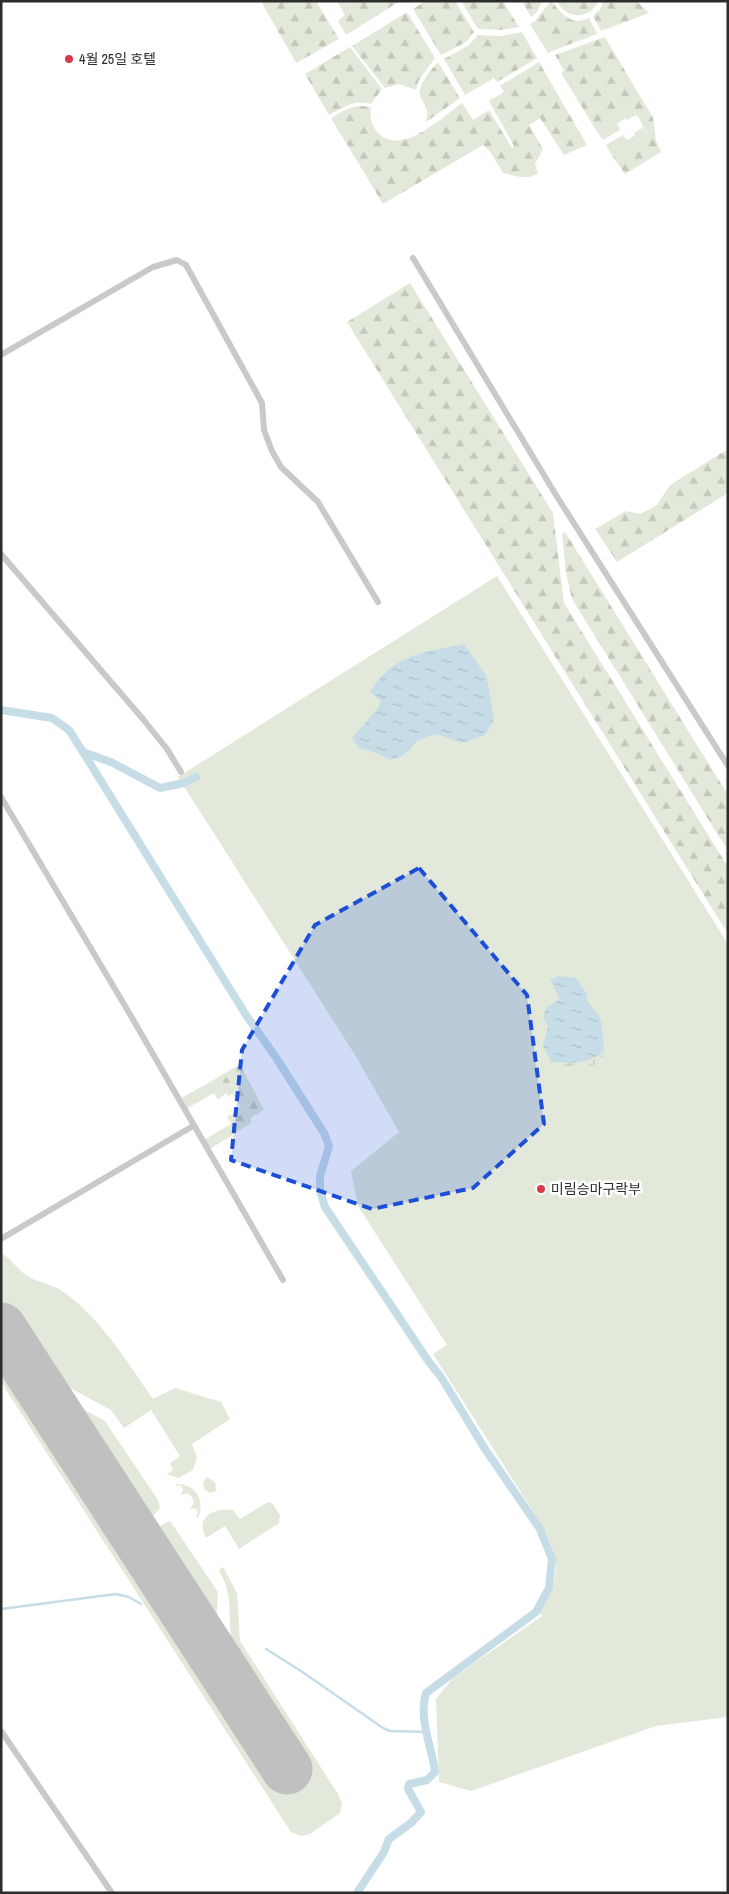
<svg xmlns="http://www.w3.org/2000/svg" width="729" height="1894" viewBox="0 0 729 1894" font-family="'Archivo Narrow','Noto Sans KR',sans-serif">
	<defs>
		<pattern id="forest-firs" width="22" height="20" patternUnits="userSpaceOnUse" patternTransform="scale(1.25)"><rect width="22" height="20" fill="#e3e9da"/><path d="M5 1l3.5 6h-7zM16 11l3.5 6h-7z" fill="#c3c8bb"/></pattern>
		<pattern id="wetland-marsh" width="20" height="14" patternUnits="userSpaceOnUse" patternTransform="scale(1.25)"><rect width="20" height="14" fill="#e3e9da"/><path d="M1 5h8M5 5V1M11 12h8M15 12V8" fill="none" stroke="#c3c8bb"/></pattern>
		<pattern id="water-ripples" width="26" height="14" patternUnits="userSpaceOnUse" patternTransform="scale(1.25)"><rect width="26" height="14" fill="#c6dde8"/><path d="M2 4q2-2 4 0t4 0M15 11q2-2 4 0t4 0" fill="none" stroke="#aabec7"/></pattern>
	</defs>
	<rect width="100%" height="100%" fill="#fff"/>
	<g fill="#e3e9da">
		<path d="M534 22 552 51 548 53 530 24Z"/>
		<path d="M632 110 637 117 634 116 627 120 625 118 617 124 620 130 603 140 596 130Z"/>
		<path d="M641 125 647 135 613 157 606 145 623 135 627 140 635 135 634 133 642 128Z"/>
		<path d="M497 576 728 944V1717L656 1726 471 1791 439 1782 436 1699 453 1678 542 1616 539 1611C561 1580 560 1561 543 1527L433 1354 447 1345 358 1206 351 1171 399 1132 355 1055 178 777Z"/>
		<path d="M212 1081 214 1083H231L245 1111 234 1119 239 1131 210 1149 204 1140 231 1124 227 1116 237 1113 235 1110 240 1107 233 1094 228 1096 226 1093 218 1100 214 1093 186 1109 181 1098Z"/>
		<path d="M1 1253C12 1259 17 1269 27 1276 38 1283 54 1284 65 1293 102 1320 127 1362 153 1399L175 1388 221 1402 230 1419 192 1444 197 1458 193 1470 178 1478 167 1474 173 1470 170 1463 180 1456 151 1410 124 1428 111 1410 44 1374 1 1305Z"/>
		<path d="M1 1348 278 1780 299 1766 232 1662 229 1600 226 1585 219 1570 223 1567 237 1593 240 1641 338 1794 342 1804 340 1813 310 1834 301 1836 291 1832 1 1382Z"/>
		<path d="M72 1403 105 1421 158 1500 160 1508 153 1516 143 1520 138 1518 68 1410 67 1407Z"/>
		<path d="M207 1477 215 1482 216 1491 210 1493 204 1489 203 1482Z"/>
		<path d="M176 1484C195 1483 206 1500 198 1518L196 1516 198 1513 196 1509 190 1508 194 1503 192 1497 187 1493 181 1495 183 1489 180 1485 176 1486Z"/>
		<path d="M268 1502 272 1503 280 1515 279 1523 239 1549 225 1526 206 1538C194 1517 215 1507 233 1510L240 1519Z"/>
		<path d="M170 1521 218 1592 216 1629H210L151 1538 154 1529Z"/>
	</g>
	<g fill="url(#forest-firs)">
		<path d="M261 1H316L339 39 296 63Z"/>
		<path d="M337 1H400L346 35 338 21 345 15Z"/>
		<path d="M426 1H455L474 32 466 42 441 55 413 9Z"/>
		<path d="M461 1H503L519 27 501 30 478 29Z"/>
		<path d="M522 1H542L537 12 531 17Z"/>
		<path d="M551 1C561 12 570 27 589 18L597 34 552 51 534 22Z"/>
		<path d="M557 1H599C589 20 566 20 557 1Z"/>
		<path d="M604 1H636L649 13 601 31 593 16 600 9Z"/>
		<path d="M407 12 435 58 419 80 416 90 399 84 385 88 352 46Z"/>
		<path d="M522 32 537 58 497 82 494 78 465 95 444 59 469 45 478 35 501 36Z"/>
		<path d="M605 37 653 118 656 141 661 152 625 174 613 157 647 135 639 118 632 110 596 130 561 73 564 71 555 55Z"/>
		<path d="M350 47 382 89 371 104C355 99 344 107 329 115L305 74Z"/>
		<path d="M438 62 460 98 426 122C430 106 423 106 420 95 418 84 432 69 438 62Z"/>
		<path d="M539 62 587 145 564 155 540 118 529 125 543 149 535 164 538 173C527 181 516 176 503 173L489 150 483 145 383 204 331 118C344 111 355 102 371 108 369 117 372 126 378 133 402 157 442 117 462 103L473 120 489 110 512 148 514 146 489 101 504 92 500 86Z"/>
		<path d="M410 283 553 513 564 603 728 867V934L347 322Z"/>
		<path d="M728 449V493L617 562 595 529 626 511 640 514 657 505 670 485Z"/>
		<path d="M565 532 728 795V851L572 599 566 573 562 534Z"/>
		<path d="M238 1065 243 1070 264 1110 251 1117V1123L239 1131 233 1119 245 1111 231 1083H214L212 1081Z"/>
	</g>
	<path fill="url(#wetland-marsh)" d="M604 1051 603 1060C586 1070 571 1072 552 1063 559 1061 562 1063 569 1063 579 1062 597 1058 604 1051Z"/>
	<g fill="url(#water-ripples)">
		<path d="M464 644 487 677 494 720 485 735 462 743 436 734 418 740 403 756 390 760 374 752 359 748 352 738 378 708 381 701 370 692C394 653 423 653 464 644Z"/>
		<path d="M559 976 576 978 587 994V1001L599 1015 602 1025 604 1051C596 1059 580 1063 569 1063 562 1063 559 1061 552 1063L543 1046 548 1026 543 1018 546 1008 560 999 550 980Z"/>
	</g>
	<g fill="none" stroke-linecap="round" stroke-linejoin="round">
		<g stroke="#c6dde8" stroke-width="2.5">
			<path d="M1 1609 116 1594 129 1597 141 1604"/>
			<path d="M266 1649 301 1671 383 1728 390 1731 427 1732"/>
		</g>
		<g stroke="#c6dde8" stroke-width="8">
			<path d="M1 710 52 718 69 730 83 752 111 762 160 788 184 783 196 777"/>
			<path d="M83 752 246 1015 277 1059 324 1133 329 1146 320 1176V1191L325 1207 429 1362 441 1377 485 1449 540 1529 552 1559 549 1588 536 1612 426 1693C418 1718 432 1747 435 1772L427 1780 409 1784 408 1789 421 1812 411 1823 389 1839 384 1852 357 1893"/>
		</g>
		<path stroke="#c0c0c0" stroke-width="51" d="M1 1328 287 1769"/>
		<g stroke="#c9c9c9" stroke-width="6">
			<path d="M413 258 556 495 728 766"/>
			<path d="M1 355 153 267 177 260 186 265 262 403 264 430 272 451 281 467 318 502 378 602"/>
			<path d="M1 554 143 719 167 749 181 772"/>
			<path d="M1 797 131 1016 283 1280"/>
			<path d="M1 1239 193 1126"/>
			<path d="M1 1731 112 1893"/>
		</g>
	</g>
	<path fill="#1d4ed8" fill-opacity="0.2" stroke="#1d4ed8" stroke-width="4" stroke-dasharray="10 6" stroke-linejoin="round" d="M419 868 527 995 544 1124 473 1188 372 1209 231 1160 242 1050 315 925Z"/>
	<g fill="#da374b" stroke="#fff" stroke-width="2">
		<circle cx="69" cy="59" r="5"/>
		<circle cx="541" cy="1189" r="5"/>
	</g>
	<g text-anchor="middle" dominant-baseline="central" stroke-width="5" stroke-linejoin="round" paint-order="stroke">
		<g font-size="14" fill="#2c2c2c" stroke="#fff" text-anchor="start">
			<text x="79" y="59">4월 25일 호텔</text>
			<text x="551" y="1189">미림승마구락부</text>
		</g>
	</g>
	<rect width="729" height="1894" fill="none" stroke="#2c2c2c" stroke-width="5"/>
</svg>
